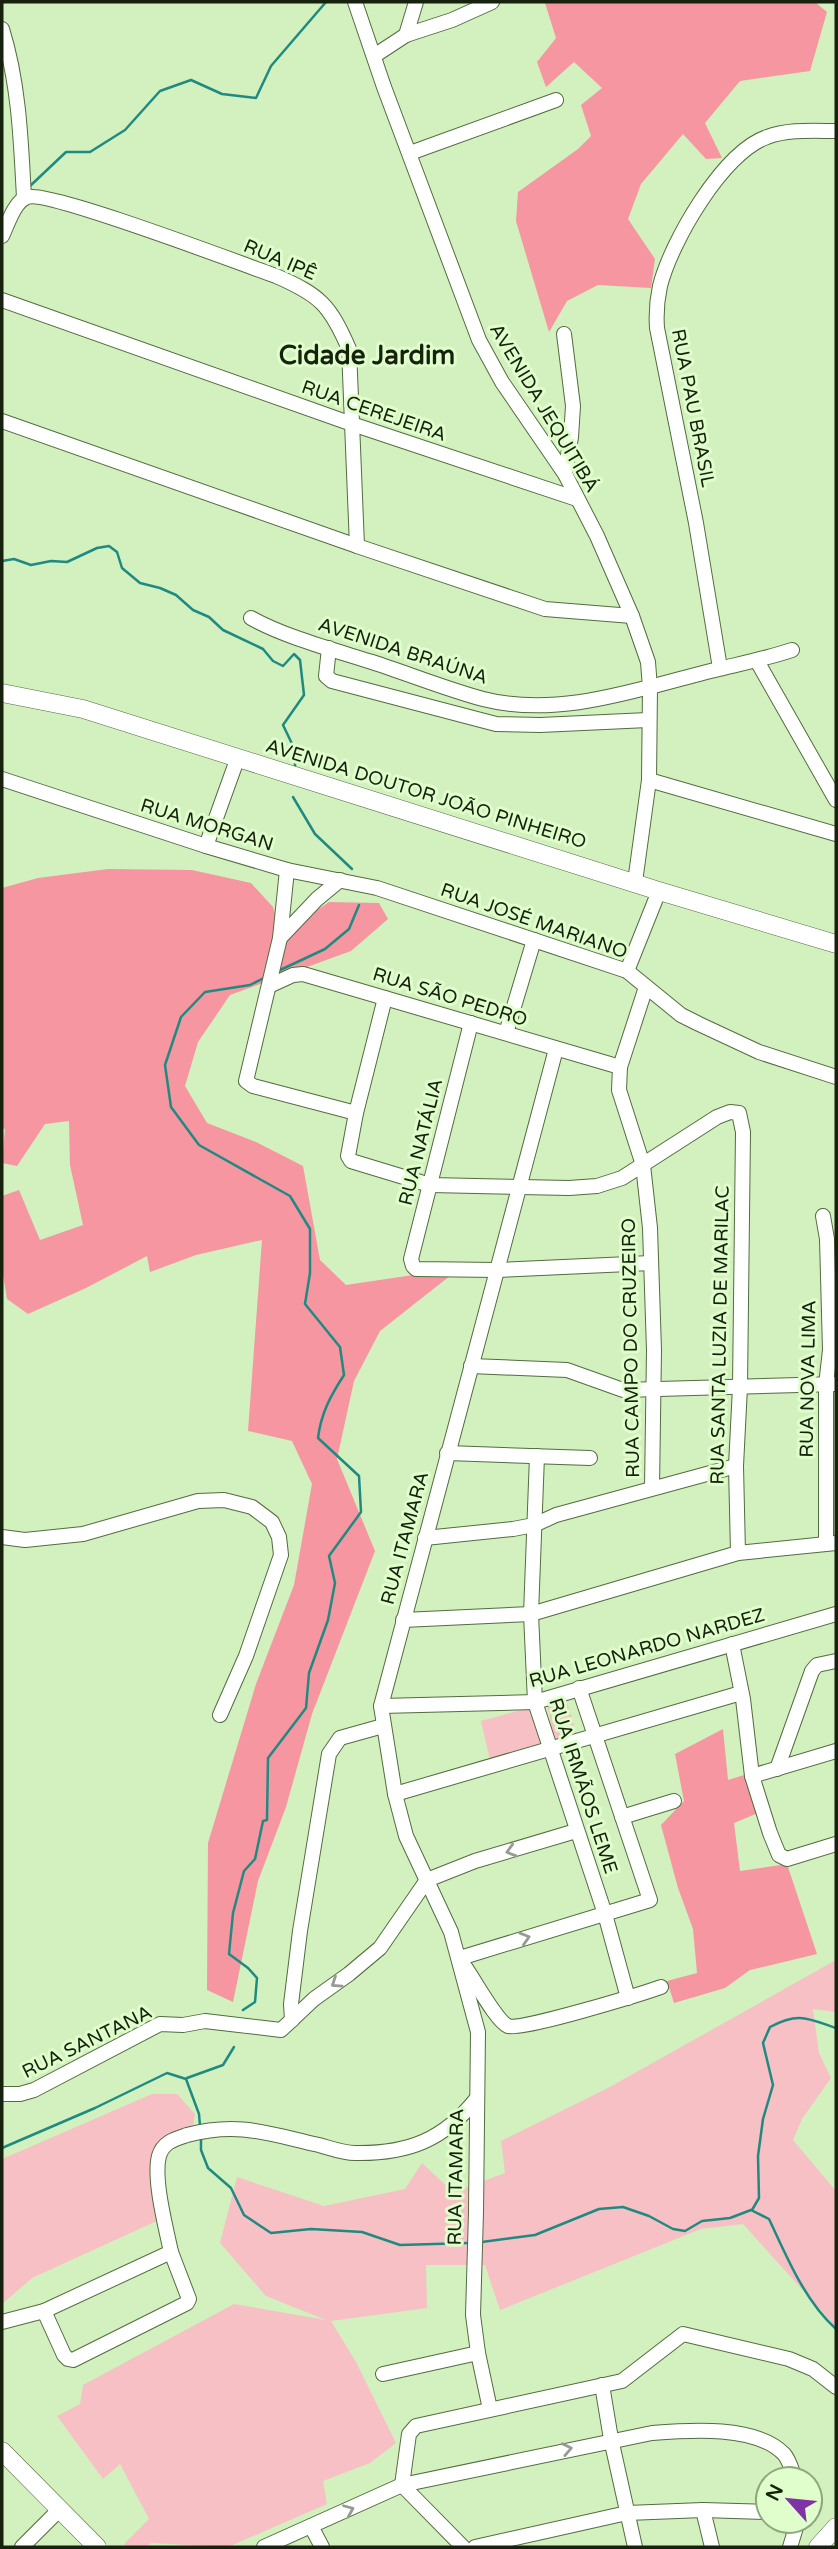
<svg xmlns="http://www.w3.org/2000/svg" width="838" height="2549" viewBox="0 0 838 2549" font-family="'Varela Round',sans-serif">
	<rect width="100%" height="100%" fill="#d2f1be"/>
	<g fill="#f7c0c5">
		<path d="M566 1699 578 1739 555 1743 547 1704Z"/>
		<path d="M532 1707 541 1745 490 1760 481 1721Z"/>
		<path d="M836 1960V2012L813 2009 819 2053 831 2078 802 2119 793 2140 836 2191V2327L743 2224 701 2229 500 2310 485 2265H426L427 2308 331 2321 356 2362 396 2443 370 2463 323 2481 327 2504 228 2547 151 2543 146 2547H127L124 2544 149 2519 120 2464 103 2479 57 2416 80 2404 83 2385 234 2304 326 2320 266 2296 220 2243 237 2177 324 2206 405 2189 422 2163 453 2192 505 2173 501 2141 608 2088Z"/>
		<path d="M152 2094H177L195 2114 192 2131 156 2148 159 2220 32 2278 2 2304V2159Z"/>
	</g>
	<g fill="#f696a1">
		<path d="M546 2H815L827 12 810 71 740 81 705 123 722 158 706 159 683 134 641 184 628 219 655 259 651 288 598 285 567 301 549 332 516 221 518 192 578 149 591 136 581 105 602 88 574 62 546 87 537 62 556 38 545 3Z"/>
		<path d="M108 869 192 870 251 883 273 907 281 934 329 902 379 903 388 919 351 951 230 995 198 1042 185 1086 207 1123 256 1142 303 1166 320 1260 346 1285 460 1268 380 1331 354 1381 337 1459 375 1551 312 1714 286 1807 258 1881 233 2002 207 1990 208 1843 256 1684 294 1585 312 1484 292 1441 248 1431 262 1240 196 1255 150 1272 147 1256 86 1288 28 1314 7 1299 2 1268V1196L19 1190 40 1240 83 1225 70 1165 69 1121 45 1124 17 1166 2 1163 5 1129 2 1128V888L38 878Z"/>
		<path d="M723 1729 728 1780 744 1775 758 1813 734 1823 740 1871 787 1864 817 1954 750 1970 725 1988 674 2003 667 1981 697 1973 693 1929 678 1888 661 1825 684 1801 675 1754Z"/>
	</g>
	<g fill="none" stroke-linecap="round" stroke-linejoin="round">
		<g stroke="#1f8a82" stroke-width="2.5">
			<path d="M29 187 66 152H90L125 130 160 91 191 80 222 94 256 98 271 66 326 2"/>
			<path d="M2 561 14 559 31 565 51 561 67 562 97 548 109 546 117 552 122 568 140 583 160 588 176 595 193 610 209 617 223 630 263 649 273 661 283 666 294 654 300 660 304 695 283 725 295 750V767"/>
			<path d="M293 797 315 834 352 869"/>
			<path d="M278 971 325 949 349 929 359 905"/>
			<path d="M243 2010 255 2002 257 1978 248 1968 229 1954 233 1913 244 1871 255 1859 263 1821 267 1820 268 1758 306 1708 309 1673 328 1620 335 1583 329 1556 361 1512 359 1476 318 1438C321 1413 331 1395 344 1375L340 1347 305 1304 310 1273V1229L290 1196 199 1145 171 1107 165 1065 181 1017 205 992 250 985 266 977"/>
			<path d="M187 2078 223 2065 234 2047"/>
			<path d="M201 2136V2150L208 2168 231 2188 244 2215 271 2233 311 2229 362 2232 400 2245 468 2243"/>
			<path d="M2 2148 95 2108 167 2073 186 2079 199 2114 200 2126"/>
			<path d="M752 2210 759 2198 758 2156 763 2119 773 2085 763 2043 770 2027C798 2012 807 2018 836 2028"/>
			<path d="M482 2242 535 2235 599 2209 623 2207 649 2216 673 2229 685 2231 702 2221 730 2218 751 2210 769 2219C787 2257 804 2300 836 2329"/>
		</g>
		<defs>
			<g id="minor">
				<path d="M355 2 384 87 479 340 502 382 565 474 597 536 632 616 648 662 650 688 649 780 635 882"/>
				<path d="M2 29C19 83 21 141 24 198"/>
				<path d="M406 35 452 20 492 2"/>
				<path d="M374 56 406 35 416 2"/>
				<path d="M410 153 556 100"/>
				<path d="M2 236C8 224 14 202 27 197 48 190 242 264 276 276 320 295 330 305 349 349L357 546 2 421"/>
				<path d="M2 300 352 424 577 499"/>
				<path d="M564 334 573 406 571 437 565 474"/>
				<path d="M357 546 545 609 632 616"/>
				<path d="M251 618C285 637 334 650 372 662 409 674 446 689 483 699 562 719 643 687 719 669 744 663 768 658 792 650"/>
				<path d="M329 648 326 676 332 681 496 724 540 725 648 720"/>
				<path d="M757 661 836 800"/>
				<path d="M720 668 696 523 657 328C656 314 657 300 660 286 671 242 723 152 767 137 788 129 814 131 836 131"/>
				<path d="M2 779 206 846 287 870 377 888 627 971 681 1015 699 1024 759 1052 836 1077"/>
				<path d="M649 780 836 834"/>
				<path d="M206 846 238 757"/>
				<path d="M287 870 280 938 246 1081 253 1086 356 1113"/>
				<path d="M280 938 317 899 340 880"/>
				<path d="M627 971 659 891"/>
				<path d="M269 986 293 975 303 974 620 1067"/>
				<path d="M646 987 620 1067 619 1090 643 1165 650 1228 654 1350 652 1488"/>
				<path d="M385 998 356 1113 348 1156 351 1161 430 1185 569 1188 597 1186 622 1178 717 1117 730 1112 739 1113 743 1132 740 1387 736 1466 738 1553"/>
				<path d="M471 1023 411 1259 413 1266 416 1269 497 1270 651 1263"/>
				<path d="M506 1033 534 940"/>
				<path d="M823 1216 827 1239 830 1350 826 1385V1543"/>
				<path d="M471 1366 567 1370 623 1390 836 1384"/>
				<path d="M447 1453 590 1458"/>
				<path d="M537 1456 531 1614 535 1702 605 1914 628 1998"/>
				<path d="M2 1537 25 1540 83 1534 198 1501 224 1500 252 1507 272 1522 279 1537 281 1555 246 1656 220 1715"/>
				<path d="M425 1538 513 1529 534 1525 556 1515 736 1466"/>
				<path d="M403 1620 531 1614 738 1553 836 1543"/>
				<path d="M732 1644 743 1699 752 1776 770 1833 779 1855 787 1859 836 1844"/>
				<path d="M381 1706 535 1702 836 1614"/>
				<path d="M777 1769 812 1671 817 1665 836 1661"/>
				<path d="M752 1776 836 1751"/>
				<path d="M395 1794 741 1693"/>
				<path d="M622 1817 674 1801"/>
				<path d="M460 1958 650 1900 579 1688"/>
				<path d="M463 1964C473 1977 496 2021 508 2026 521 2031 641 1994 661 1987"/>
				<path d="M292 2020 291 2004 300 1931 329 1754 340 1738 383 1726"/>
				<path d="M2 2094H20L34 2090 160 2024 183 2025 205 2021 281 2030 314 1999 349 1974 380 1948 427 1880 475 1861 576 1831"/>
				<path d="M44 2311 64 2355 68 2359 73 2360 187 2303 189 2299 171 2252"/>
				<path d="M2 2322 44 2311 171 2252C166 2228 153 2179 159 2156 163 2142 175 2139 187 2135 239 2121 269 2134 319 2145 330 2148 343 2153 355 2153 408 2154 444 2140 477 2098"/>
				<path d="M383 2374 478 2353"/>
				<path d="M602 2385 611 2439 635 2547"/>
				<path d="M490 2409 478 2353 473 2315 476 2212 478 2032 451 1932 406 1836 395 1794 381 1706 556 1049"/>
				<path d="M703 2510 712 2547"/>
				<path d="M311 2526 322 2547"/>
				<path d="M22 2547 60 2509"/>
				<path d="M264 2547 402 2485 652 2433C690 2430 756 2425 784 2454 790 2461 792 2471 795 2479"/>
				<path d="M463 2547 402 2485 409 2434 416 2426 622 2381 683 2334 789 2359 813 2369 836 2387"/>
				<path d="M475 2547 627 2513 703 2510 768 2512"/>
				<path d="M790 2547 798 2521"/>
			</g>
			<g id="major">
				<path d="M2 693 83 709 659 891 836 944"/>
				<path d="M2 2451 97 2547"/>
				<path d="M818 2547 836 2527"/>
			</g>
		</defs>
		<use href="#minor" stroke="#526c3f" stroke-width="16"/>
		<use href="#major" stroke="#526c3f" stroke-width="19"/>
		<use href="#minor" stroke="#fff" stroke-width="14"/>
		<use href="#major" stroke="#fff" stroke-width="18"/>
	</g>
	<defs><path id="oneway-chevron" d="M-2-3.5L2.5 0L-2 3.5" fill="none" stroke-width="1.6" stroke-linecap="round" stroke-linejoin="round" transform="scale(1.75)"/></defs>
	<g stroke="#969b93">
		<use href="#oneway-chevron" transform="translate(511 1851) rotate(164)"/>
		<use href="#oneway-chevron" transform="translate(525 1938) rotate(-17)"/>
		<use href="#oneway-chevron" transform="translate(336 1983) rotate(146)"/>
		<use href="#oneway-chevron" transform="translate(567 2449) rotate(-12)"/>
		<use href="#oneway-chevron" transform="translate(349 2510) rotate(-23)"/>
	</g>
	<g text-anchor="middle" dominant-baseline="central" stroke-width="6" stroke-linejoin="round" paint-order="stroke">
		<g font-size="19" fill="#16210e" stroke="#dffecb">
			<text transform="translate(280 260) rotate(23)">RUA IPÊ</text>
			<text transform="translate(544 408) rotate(59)">AVENIDA JEQUITIBÁ</text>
			<text transform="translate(693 408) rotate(79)">RUA PAU BRASIL</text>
			<text transform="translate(374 411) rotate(19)">RUA CEREJEIRA</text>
			<text transform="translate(403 651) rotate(18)">AVENIDA BRAÚNA</text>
			<text transform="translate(426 794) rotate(17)">AVENIDA DOUTOR JOÃO PINHEIRO</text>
			<text transform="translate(207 825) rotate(17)">RUA MORGAN</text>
			<text transform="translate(534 921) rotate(19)">RUA JOSÉ MARIANO</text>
			<text transform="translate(450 997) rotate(17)">RUA SÃO PEDRO</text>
			<text transform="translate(421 1142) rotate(-76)">RUA NATÁLIA</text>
			<text transform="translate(720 1335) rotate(-89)">RUA SANTA LUZIA DE MARILAC</text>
			<text transform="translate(631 1348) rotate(-91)">RUA CAMPO DO CRUZEIRO</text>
			<text transform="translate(808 1379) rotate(-89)">RUA NOVA LIMA</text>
			<text transform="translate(405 1538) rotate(-75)">RUA ITAMARA</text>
			<text transform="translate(647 1648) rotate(-16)">RUA LEONARDO NARDEZ</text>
			<text transform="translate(583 1786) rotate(72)">RUA IRMÃOS LEME</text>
			<text transform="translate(87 2042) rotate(-26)">RUA SANTANA</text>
			<text transform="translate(456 2177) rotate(-89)">RUA ITAMARA</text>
		</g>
		<g font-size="26" font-weight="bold" fill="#16210e" stroke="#dffecb">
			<text x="367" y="355">Cidade Jardim</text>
		</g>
	</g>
	<rect width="838" height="2549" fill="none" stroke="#16210e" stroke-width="7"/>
	<g transform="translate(789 2500) rotate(297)"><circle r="33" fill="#dffecb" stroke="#8fa67f" stroke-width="2"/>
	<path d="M0-5L12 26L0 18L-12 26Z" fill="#8033a4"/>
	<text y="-10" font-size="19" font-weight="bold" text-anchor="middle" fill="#16210e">N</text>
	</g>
</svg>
